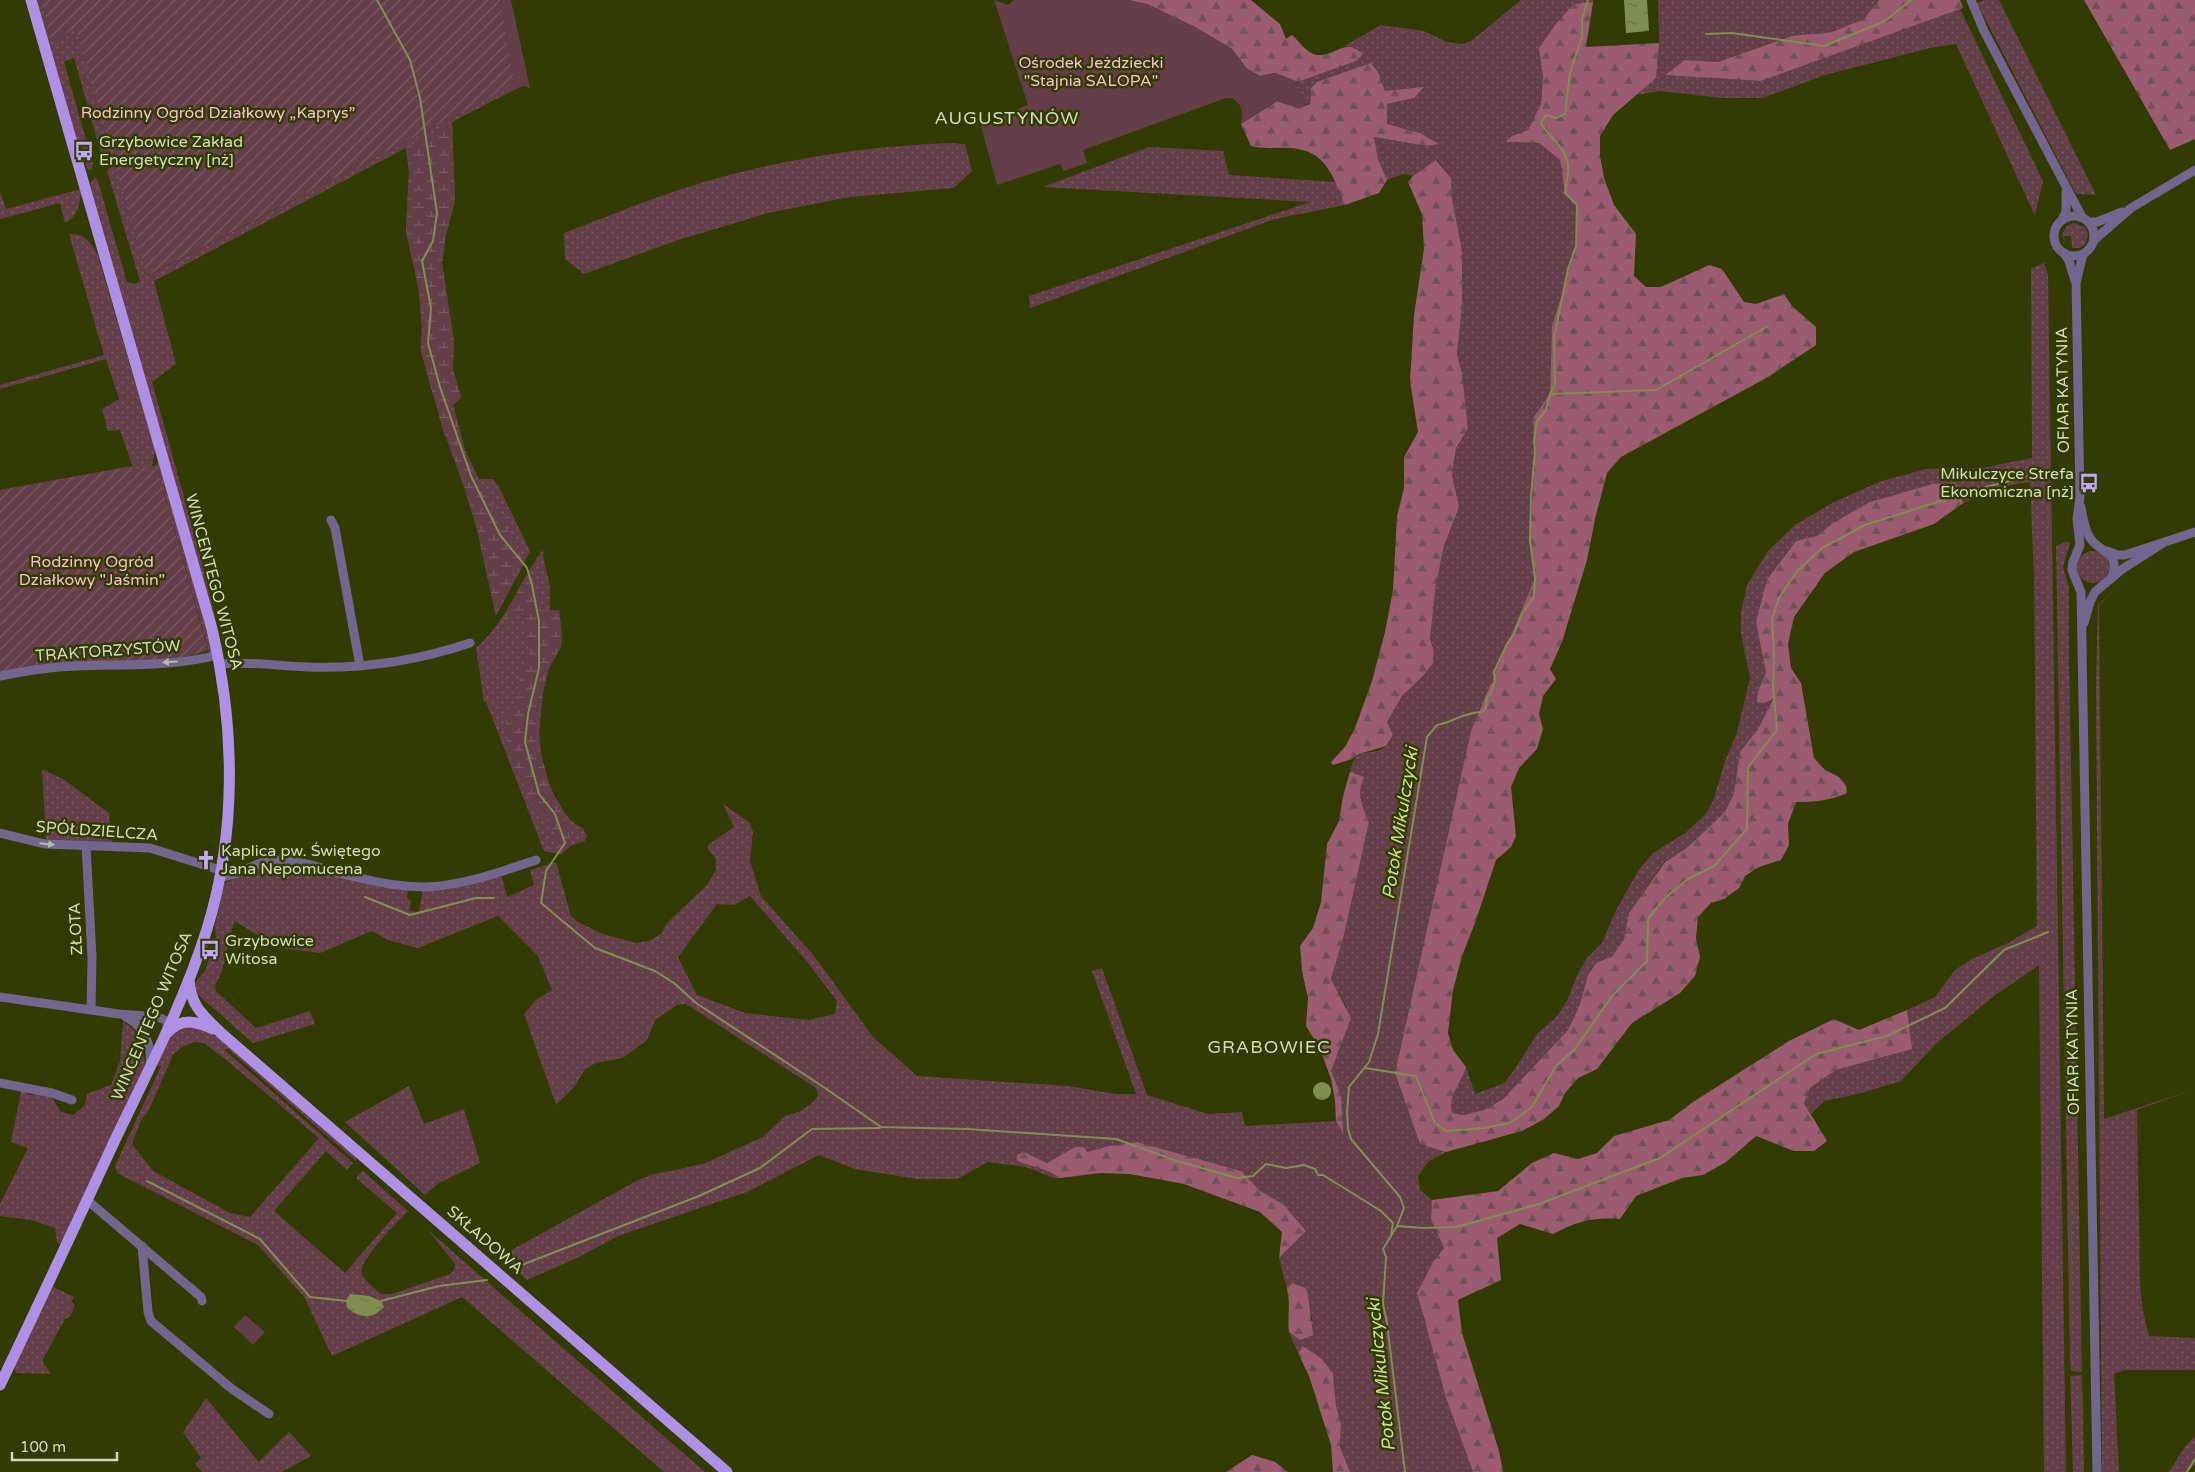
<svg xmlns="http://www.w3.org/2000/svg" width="2195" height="1472" viewBox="0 0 2195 1472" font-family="'Varela Round',sans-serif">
	<defs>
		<pattern id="grass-dots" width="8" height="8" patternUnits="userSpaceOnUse" patternTransform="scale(1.25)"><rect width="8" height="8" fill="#643f4a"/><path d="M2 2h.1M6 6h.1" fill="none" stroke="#795a62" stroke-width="1.8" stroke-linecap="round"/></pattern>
		<pattern id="forest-firs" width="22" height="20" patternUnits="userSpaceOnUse" patternTransform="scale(1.25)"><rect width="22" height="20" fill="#9b5c71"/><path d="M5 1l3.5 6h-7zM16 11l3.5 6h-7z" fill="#725057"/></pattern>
		<pattern id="wetland-marsh" width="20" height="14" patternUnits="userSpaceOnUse" patternTransform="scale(1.25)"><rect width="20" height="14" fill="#643f4a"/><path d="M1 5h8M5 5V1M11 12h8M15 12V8" fill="none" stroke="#795a62"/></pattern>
		<pattern id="garden-furrows" width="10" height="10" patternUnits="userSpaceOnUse" patternTransform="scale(1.25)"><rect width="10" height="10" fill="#643f4a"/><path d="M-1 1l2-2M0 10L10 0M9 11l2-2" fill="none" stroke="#795a62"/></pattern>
		<pattern id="water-ripples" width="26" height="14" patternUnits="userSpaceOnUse" patternTransform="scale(1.25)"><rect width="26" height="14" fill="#808e50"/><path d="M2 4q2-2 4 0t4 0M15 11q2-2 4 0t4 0" fill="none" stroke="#697348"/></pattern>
	</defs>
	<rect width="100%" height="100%" fill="#323b02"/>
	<g fill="url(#grass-dots)" fill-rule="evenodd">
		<path d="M35 0H41L51 42 76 28 115 160 104 164 74 58 64 62 93 164 91 170H88L79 141 75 138Z"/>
		<path d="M1521 0H1593V2L1573 4 1555 25 1539 48 1543 77 1541 104 1528 130 1512 136 1505 142 1539 143 1560 160 1565 193 1577 205 1576 246 1552 327 1550 394 1533 418 1535 451 1530 541 1535 578 1471 731 1395 1073 1420 1144 1446 1152 1428 1162 1418 1176 1420 1190 1432 1200 1431 1219 1444 1248 1433 1262 1417 1293 1446 1398 1473 1472H1350L1340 1447 1341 1424 1336 1406 1333 1374 1304 1346 1298 1353 1289 1332 1300 1340 1312 1320 1308 1293 1292 1283 1287 1289 1279 1258 1306 1231 1283 1204 1260 1191 1240 1171 1137 1142 1109 1146 1087 1152 1076 1147 1047 1163 1024 1152 1017 1161 1050 1172 1060 1178H1054L1026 1167 988 1162 957 1179H917L855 1169 819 1155 747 1192 618 1236 579 1257 527 1280 501 1256 638 1180 651 1175 703 1164 763 1137 785 1116 801 1111 813 1102 818 1096 816 1088 686 1004 677 1005 655 1020 647 1040 623 1058 596 1063 585 1069 575 1086 556 1105 524 1014 537 999 552 990 538 956 498 916 418 948 388 940 372 931 320 953 280 948 234 921 222 971 215 986 216 991 256 1028 310 1011 315 1024 253 1043 196 993 195 983 205 971 216 938 215 926 224 884C245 871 262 864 286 864L408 889 407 898 411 901 410 911 419 912 423 889 502 877 507 897 534 885 530 870 556 862 571 916 578 922 603 934 636 943 649 941 661 934 667 923 707 885 716 870V859L708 849V845L734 827 723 804 750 823 753 832 750 861 761 896 815 957 873 1037 917 1076 1068 1086 1116 1094H1136L1092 971 1102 968 1147 1095 1208 1114 1242 1112 1245 1126 1336 1121 1342 1132 1340 1096 1330 1071 1340 1048 1347 1008 1331 979 1344 935 1369 822 1362 807 1359 786 1355 775 1350 772C1356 743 1370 759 1386 746 1389 744 1391 738 1393 735L1387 722 1402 696 1422 677 1434 651 1430 639 1436 584 1444 546 1459 507 1452 474 1456 448 1468 429 1462 373 1457 356 1462 305V251L1452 198 1451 178 1437 160 1413 176 1403 174 1387 180 1378 159 1374 137 1426 146 1438 144 1420 133 1387 124V104L1414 98 1385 91 1378 72 1311 88 1310 103 1305 105 1297 88 1298 82 1356 61 1357 49 1344 46 1381 25 1424 31 1447 42 1462 44 1471 41ZM750 896 808 963 837 1001 835 1014 808 1020 745 1013 697 995 678 957 717 904 734 905Z"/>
		<path d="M1658 0H1879L1864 19 1832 32 1790 36 1718 62 1685 60 1666 75 1761 81 1960 9 2043 181 2035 216 1956 44 1930 48 1825 75 1762 98H1722L1660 91 1635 95 1656 78 1659 43Z"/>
		<path d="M1984 0H1999L2096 195 2076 194 1977 3Z"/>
		<path d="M515 85 518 88 452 122 455 202 446 234 442 263 454 341 453 370 461 397 453 405 465 450 479 479H493L500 489 530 551 496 616 477 529 464 487 442 426 421 351 422 327 419 291 406 231 409 172 406 148 154 281 176 364 152 382 205 572 224 658 90 184 95 177 98 181 127 282 135 284 140 281 107 171 115 163 148 276Z"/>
		<path d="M952 143 965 144 972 171 954 188 850 197 768 213 678 240 584 274 565 259 564 233C603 218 642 202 682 189 768 161 861 146 952 143Z"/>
		<path d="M1149 147 1223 151 1229 175 1335 182 1345 205 1275 219 1030 308 1029 296 1310 202 1043 187Z"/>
		<path d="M81 189C80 203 79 216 65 223L60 203 0 219V192L6 209Z"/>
		<path d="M2074 223 2085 227 2088 234 2085 244 2080 248H2072L2071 236H2064L2065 244 2062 234 2067 226Z"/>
		<path d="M69 234C85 233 92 243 98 256L155 450 152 466 134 470 120 430 108 431 102 409 119 399 106 359 0 389V385L104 355Z"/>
		<path d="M2044 263 2048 274 2066 1472H2044L2039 965 1994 996 1937 1043 1901 1081 1858 1094 1824 1101 1811 1114 1804 1102 1810 1088 1836 1070 1911 1049 1907 1010 1935 997 1955 970 1972 959 2008 943 2037 926 2034 579 2030 482C2005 485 1984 492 1962 504L1963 490 1833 523 1817 537 1796 541 1756 622 1766 673 1758 691 1773 698 1758 729 1740 752 1734 793 1725 812 1688 847 1664 862 1629 913 1624 939 1612 957 1597 962 1588 975 1579 1007 1568 1030 1503 1099 1484 1110 1464 1115 1452 1113C1447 1095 1461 1083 1466 1067L1475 1094 1504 1083 1515 1069 1537 1034 1557 1016 1567 1001 1578 973 1587 958 1602 943 1616 910 1638 871 1653 853 1685 833 1705 815 1713 801 1725 761 1737 732 1750 678 1741 634V612L1747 585 1768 551 1795 525 1832 503 1879 482 1925 469 1983 468 2032 458 2031 269Z"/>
		<path d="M158 462 213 648 210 655 156 465Z"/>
		<path d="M2068 541 2070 543 2063 567 2069 588V655L2082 1372 2071 1371 2070 1364 2056 546Z"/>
		<path d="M543 550V556L550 587V610H559C560 621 564 638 560 648 557 656 550 663 548 672 535 713 535 763 558 802 564 812 571 824 583 828L587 836 585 841 572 845 561 854 544 851 486 702H484L476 648C510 618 517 583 543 550Z"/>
		<circle cx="2093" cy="567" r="16"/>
		<path d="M2119 585 2099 605 2104 1119 2195 1089 2137 1110 2140 1284 2143 1311 2149 1336 2195 1338V1370H2125L2114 1374 2119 1472H2102L2096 684 2098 605Z"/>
		<path d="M42 769 63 779 109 813 112 843 46 840Z"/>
		<path d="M123 1022C142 1032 144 1049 145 1069L62 1245 57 1243 55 1228 31 1220 0 1216V1204L28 1148 11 1142 21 1091 26 1092 28 1095H33L34 1093 51 1096 61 1112 73 1115 85 1105 87 1094 111 1085 120 1061Z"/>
		<path d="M191 1025 212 1034 227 1043 356 1157V1161L227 1048 225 1050 353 1163 347 1170 326 1151 274 1211 345 1273 397 1213 356 1178 363 1171 408 1211C399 1221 357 1261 362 1274 365 1281 375 1289 381 1294H392L450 1274 454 1270 455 1264 428 1230 705 1472H664L462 1297 332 1356 304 1297 258 1245 117 1173 115 1166 161 1066H154L170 1034ZM194 1042 204 1043 230 1063 319 1138 250 1217 230 1213 153 1171 132 1144 141 1120 149 1110 173 1055 182 1047Z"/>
		<path d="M409 1086 424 1124 464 1109 480 1163 439 1183 425 1195 345 1122Z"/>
		<path d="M53 1287 74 1297 71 1302 75 1305 70 1317 65 1319 42 1361 51 1374 16 1373 14 1366Z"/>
		<path d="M2082 1375 2084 1472H2073L2070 1376Z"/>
		<path d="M206 1398 259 1462 289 1432 311 1456 282 1472H202L195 1464 201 1458 183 1432Z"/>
		<path d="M2195 1436V1464L2187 1472H2169L2184 1448Z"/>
	</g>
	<g fill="url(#forest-firs)">
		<path d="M1128 0H1251L1280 24 1286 39 1292 35C1299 41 1307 54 1317 55 1336 57 1344 37 1363 54L1356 61 1298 82 1275 73 1260 76 1247 69 1232 49 1195 27 1149 5Z"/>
		<path d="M1879 0H1960L1963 8 1761 81 1665 75 1685 60 1718 62 1791 36 1832 32 1864 19Z"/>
		<path d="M2084 0H2195V139L2170 150Z"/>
		<path d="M1593 2 1586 47 1659 43 1656 78 1613 115 1600 136V156L1604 178 1614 205 1636 234 1634 276 1646 287H1661L1709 265 1722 269 1744 302 1756 304 1784 294 1792 306 1816 327V345L1768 377 1621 457 1607 473 1595 519 1587 560 1562 642 1550 669 1556 679 1543 696 1539 714 1543 729 1537 749 1519 768 1511 787 1516 836 1511 847 1496 860 1475 923 1462 956 1453 990 1448 1033 1453 1050 1466 1067C1462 1083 1447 1095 1452 1113L1464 1115 1484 1110 1503 1099 1568 1030 1579 1007 1588 975 1597 962 1612 957 1624 939 1629 913 1665 862 1688 847 1725 812 1734 793 1740 752 1758 729 1773 699 1764 703 1757 702 1758 691 1766 673 1756 622 1767 580 1796 541 1817 536 1833 523 1870 502 1933 484 1954 483 1963 490 1962 504 1934 524 1854 552 1825 573 1794 617 1788 644 1791 668 1801 683 1814 758 1825 770 1839 777 1846 786 1847 793C1830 801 1814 802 1796 802L1788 824 1789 845 1781 860 1759 867 1745 876 1739 888 1724 899 1711 903 1698 917 1696 938 1700 957 1695 976 1680 993 1632 1023 1597 1069 1578 1078 1565 1093 1559 1106 1544 1119 1522 1131 1446 1152 1420 1144 1395 1073 1471 731 1535 578 1530 541 1535 451 1533 418 1550 394 1552 327 1576 246 1577 205 1565 193 1560 160 1539 143 1505 142 1512 136 1528 130 1541 104 1543 77 1539 48 1555 25 1573 4Z"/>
		<path d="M1371 63 1378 72 1385 91 1424 87 1414 98 1387 104V124L1420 133 1439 144 1426 146 1374 137 1378 159 1387 180 1379 193 1345 205C1334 180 1328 154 1298 149 1282 146 1267 150 1251 146L1241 124 1277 101 1299 108 1310 104 1311 88 1317 82Z"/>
		<path d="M1436 160 1451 178 1452 198 1462 251V306L1457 355 1462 373 1468 429 1456 448 1452 474 1459 507 1444 546 1436 584 1430 639 1434 651 1433 663 1422 677 1402 696 1387 722 1393 735 1386 746 1359 754 1352 759 1333 765 1331 762 1345 747 1355 728 1372 681 1385 632 1393 590 1397 516 1404 488V457L1418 432 1410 381 1414 315 1424 249 1422 214 1408 182 1413 176Z"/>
		<path d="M1350 772 1364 777C1356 793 1362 807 1369 822L1344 935 1331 979 1351 1018 1331 1071 1341 1096 1343 1133 1336 1121 1335 1100 1331 1079 1320 1049 1306 1026 1308 998 1302 971 1300 946 1313 928 1321 902 1327 844 1339 821 1343 796Z"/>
		<path d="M1907 1010 1912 1049 1836 1070 1810 1088 1804 1103 1827 1141 1814 1151H1794L1756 1136 1726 1162 1703 1175 1682 1178 1636 1196 1620 1219C1592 1217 1578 1221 1553 1234L1520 1224 1497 1238 1501 1280 1458 1300 1462 1333 1499 1451 1503 1472H1473L1446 1398 1417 1293 1433 1262 1444 1248 1431 1219 1432 1200 1498 1191 1532 1163 1554 1153 1578 1159 1597 1153 1614 1136 1669 1120 1693 1102 1789 1041 1834 1019 1859 1030Z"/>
		<path d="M1137 1142 1241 1171 1260 1191 1283 1204 1306 1231 1279 1258 1282 1232 1260 1212 1184 1184 1130 1174 1101 1173 1060 1178 1050 1172 1017 1161V1155L1024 1152 1047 1163 1075 1147H1084L1087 1152 1109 1146Z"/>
		<path d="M1292 1283 1305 1288 1308 1293 1313 1335 1300 1340 1289 1332C1287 1317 1291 1304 1287 1289Z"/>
		<path d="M1303 1346 1322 1359 1333 1374 1336 1406 1341 1424 1340 1447 1350 1472H1333L1331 1445 1309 1376 1298 1353Z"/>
		<path d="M1252 1455 1275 1462 1288 1472H1226Z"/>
	</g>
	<g fill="url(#wetland-marsh)">
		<path d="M452 122 455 202 446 234 442 263 454 341 453 370 461 397 453 405 465 450 479 480 525 561 496 616 477 529 465 488 442 426 421 351 422 327 419 291 406 231 409 172 406 148Z"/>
		<path d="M530 570 541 610H559L561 647 548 670 543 693 538 743 551 791 563 810 572 845 561 854 551 825 533 804 518 779 507 753 506 716 519 706 520 672 529 654 525 612 502 620Z"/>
	</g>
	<g fill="#643f4a">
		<path d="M500 0H511L530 88 524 86 518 88 515 85Z"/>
		<path d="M994 0 1008 5 1014 0H1128L1147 4 1195 27 1232 49 1247 69 1260 76 1275 73 1298 82 1297 88 1305 105 1299 108 1276 101 1241 124C1243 112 1243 105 1232 98H1226L1083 150 1087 163 1064 171 1060 164 997 185 980 123 1028 105Z"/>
		<path d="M245 1315 265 1332 253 1345 234 1327Z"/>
	</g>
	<g fill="url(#garden-furrows)">
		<path d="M41 0H500L515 85 147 276 76 28 51 42Z"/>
		<path d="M156 465 208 650C170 667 104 658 61 663 41 665 20 669 0 672V490L132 466 134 470Z"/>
	</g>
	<g fill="url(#water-ripples)">
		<path d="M1624 0H1647L1649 31 1626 33Z"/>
		<circle cx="1322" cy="1091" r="9"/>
		<path d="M350 1294 369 1296 381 1301 384 1307C372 1320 360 1318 347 1308L346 1301Z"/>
	</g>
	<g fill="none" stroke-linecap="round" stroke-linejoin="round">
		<g stroke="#808e50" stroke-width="2">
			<path d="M377 0 410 60 420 98 437 213 433 241 422 261 431 308 428 343 440 387 471 476 500 535 527 568 532 585 539 621V668L528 714 525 742 539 794 555 814 565 843 546 871 541 903 595 948 655 971 674 983 696 1003 822 1086 881 1127 968 1129 1116 1139 1177 1161 1237 1178 1253 1176 1266 1164 1286 1168 1304 1165 1315 1169 1318 1175H1323L1381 1211 1393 1223 1391 1235"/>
			<path d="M1706 34 1732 33 1824 46 1885 21 1911 0"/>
			<path d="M1550 394 1656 390 1768 326"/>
			<path d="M365 897 410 915 476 898H494"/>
			<path d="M1365 1068 1416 1076 1435 1123 1446 1131 1484 1128 1510 1123 1532 1107 1556 1066 1575 1049 1612 996 1647 961 1648 919 1665 898 1688 879 1714 866 1747 829 1748 767 1777 730 1773 688 1774 656 1772 619 1779 598 1798 570 1822 548 1865 525 1978 489 2049 471"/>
			<path d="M147 1181 260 1239 310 1297 347 1301"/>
			<path d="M1397 1226 1423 1228 1456 1227 1539 1204 1660 1158 1816 1054 1887 1036 1945 1008 2004 950 2048 932"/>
			<path d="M519 1266 699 1196 760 1168 812 1129 880 1128"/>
			<path d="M381 1301 439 1286 487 1280"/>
			<path d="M1405 1472 1387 1323 1383 1304 1386 1257 1383 1249 1397 1226 1404 1208 1400 1197 1351 1139 1348 1129 1347 1112 1349 1087 1369 1062 1378 1034 1427 737 1437 725C1454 722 1464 712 1482 712L1486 708 1487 697 1491 693 1495 681 1494 672 1508 642 1514 634 1522 614 1534 597 1535 578 1530 541 1531 496 1535 451 1534 440 1537 421 1546 410 1550 394 1555 384 1554 338 1568 269 1576 246 1577 205 1565 193C1566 184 1569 174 1568 166 1567 149 1549 137 1541 123L1546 115 1556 118 1565 114 1570 73 1582 37V19L1588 0"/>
			<path d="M2187 1472 2195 1459"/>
		</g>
		<g stroke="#72658e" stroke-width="9">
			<path d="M1971 0 1984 31 2082 217"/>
			<circle cx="2074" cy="236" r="20"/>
			<path d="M2062 220 2066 212V192"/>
			<path d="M2089 222H2097L2122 212"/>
			<path d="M2094 240 2131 208 2195 170"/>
			<path d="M2064 253 2069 261 2075 281"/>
			<path d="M2083 254 2076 283 2080 497 2077 519 2080 545 2073 562 2072 570 2081 592 2097 1472"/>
			<path d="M2081 507C2083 517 2084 529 2090 538 2101 554 2122 552 2111 579"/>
			<path d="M331 520 335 528 360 666"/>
			<path d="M2107 551 2118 555H2125L2195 532"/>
			<path d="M2084 623 2090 602 2095 592 2121 570 2163 543"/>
			<path d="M220 664C249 661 279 666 308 667 362 669 419 660 470 643"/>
			<path d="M0 676C25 671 51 667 76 666 123 664 172 667 218 655"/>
			<path d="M0 833 45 844 150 848 220 870"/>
			<path d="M86 845 92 957 91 1010"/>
			<path d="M219 877C239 877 256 859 281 860 307 861 334 873 360 878 380 883 403 887 424 887 462 886 500 872 536 860"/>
			<path d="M0 997 119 1014 158 1017 167 1021V1027"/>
			<path d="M126 1017C144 1026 152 1045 150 1064"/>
			<path d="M0 1083 52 1093 72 1100"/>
			<path d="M87 1200 201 1297 202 1301"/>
			<path d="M142 1246 148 1312 151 1321 232 1389 269 1414"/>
		</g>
		<g stroke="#ae90e5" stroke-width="11">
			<path d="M189 980C191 1007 203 1015 221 1033L727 1472"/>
			<path d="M167 1033C182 1017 195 1021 213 1029"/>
			<path d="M0 1385C39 1304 77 1222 115 1140 148 1071 184 1002 207 929 237 832 235 727 212 629L31 0"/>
		</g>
	</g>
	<defs><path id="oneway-solid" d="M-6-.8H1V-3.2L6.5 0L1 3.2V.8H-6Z" transform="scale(1.25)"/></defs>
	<g fill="#b6b8ac">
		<use href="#oneway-solid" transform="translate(170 662) rotate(176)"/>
		<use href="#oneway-solid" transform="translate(47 844) rotate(6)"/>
	</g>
	<defs>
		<symbol id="bus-bare" viewBox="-9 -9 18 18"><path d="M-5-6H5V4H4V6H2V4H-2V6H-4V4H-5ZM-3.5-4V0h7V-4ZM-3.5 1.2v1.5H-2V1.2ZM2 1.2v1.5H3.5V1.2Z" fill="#c1a8f3" stroke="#323b02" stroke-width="2.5" paint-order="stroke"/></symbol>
		<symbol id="church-bare" viewBox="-9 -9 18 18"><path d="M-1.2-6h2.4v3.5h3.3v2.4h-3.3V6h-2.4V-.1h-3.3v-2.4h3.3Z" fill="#c1a8f3" stroke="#323b02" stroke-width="2.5" paint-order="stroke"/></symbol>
	</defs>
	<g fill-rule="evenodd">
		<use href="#bus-bare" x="70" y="137" width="28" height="28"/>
		<use href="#bus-bare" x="2075" y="469" width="28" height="28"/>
		<use href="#church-bare" x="192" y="846" width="28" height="28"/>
		<use href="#bus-bare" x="196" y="936" width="28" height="28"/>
	</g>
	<g text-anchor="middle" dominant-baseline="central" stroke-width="5" stroke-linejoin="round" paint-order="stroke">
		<g font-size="16" fill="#f8becf" stroke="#323b02">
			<text x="1091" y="63">Ośrodek Jeżdziecki<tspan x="1091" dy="18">"Stajnia SALOPA"</tspan></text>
			<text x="218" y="113">Rodzinny Ogród Działkowy „Kaprys”</text>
			<text x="92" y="562">Rodzinny Ogród<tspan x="92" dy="18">Działkowy "Jaśmin"</tspan></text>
		</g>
		<g font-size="16" fill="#d3dcb9" stroke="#323b02" text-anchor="start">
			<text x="99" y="142">Grzybowice Zakład<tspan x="99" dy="18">Energetyczny [nż]</tspan></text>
			<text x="2074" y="474" text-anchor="end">Mikulczyce Strefa<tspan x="2074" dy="18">Ekonomiczna [nż]</tspan></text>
			<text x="221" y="851">Kaplica pw. Świętego<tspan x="221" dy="18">Jana Nepomucena</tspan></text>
			<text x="225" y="941">Grzybowice<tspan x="225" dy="18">Witosa</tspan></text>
		</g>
		<g font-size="16" fill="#d3dcb9" stroke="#323b02">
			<text transform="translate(2063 390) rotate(-91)">OFIAR KATYNIA</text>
			<text transform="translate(214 582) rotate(75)">WINCENTEGO WITOSA</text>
			<text transform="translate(108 651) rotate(-4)">TRAKTORZYSTÓW</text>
			<text transform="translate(97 831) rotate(4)">SPÓŁDZIELCZA</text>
			<text transform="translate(76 929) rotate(-93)">ZŁOTA</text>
			<text transform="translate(152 1016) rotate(-67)">WINCENTEGO WITOSA</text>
			<text transform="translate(2073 1052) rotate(-91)">OFIAR KATYNIA</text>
			<text transform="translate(485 1240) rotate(41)">SKŁADOWA</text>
		</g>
		<g font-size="18" letter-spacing="1" fill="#d3dcb9" stroke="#323b02">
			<text x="1007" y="118">AUGUSTYNÓW</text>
			<text x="1269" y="1047">GRABOWIEC</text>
		</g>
		<g font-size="18" font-style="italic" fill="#cade84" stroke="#323b02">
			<text transform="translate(1400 823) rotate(-81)">Potok Mikulczycki</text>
			<text transform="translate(1381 1375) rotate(-96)">Potok Mikulczycki</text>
		</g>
	</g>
	<path d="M12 1452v8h105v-8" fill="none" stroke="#d3dcb9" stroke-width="2.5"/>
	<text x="20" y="1452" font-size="15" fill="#d3dcb9" stroke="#323b02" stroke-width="4" paint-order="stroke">100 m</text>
</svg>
